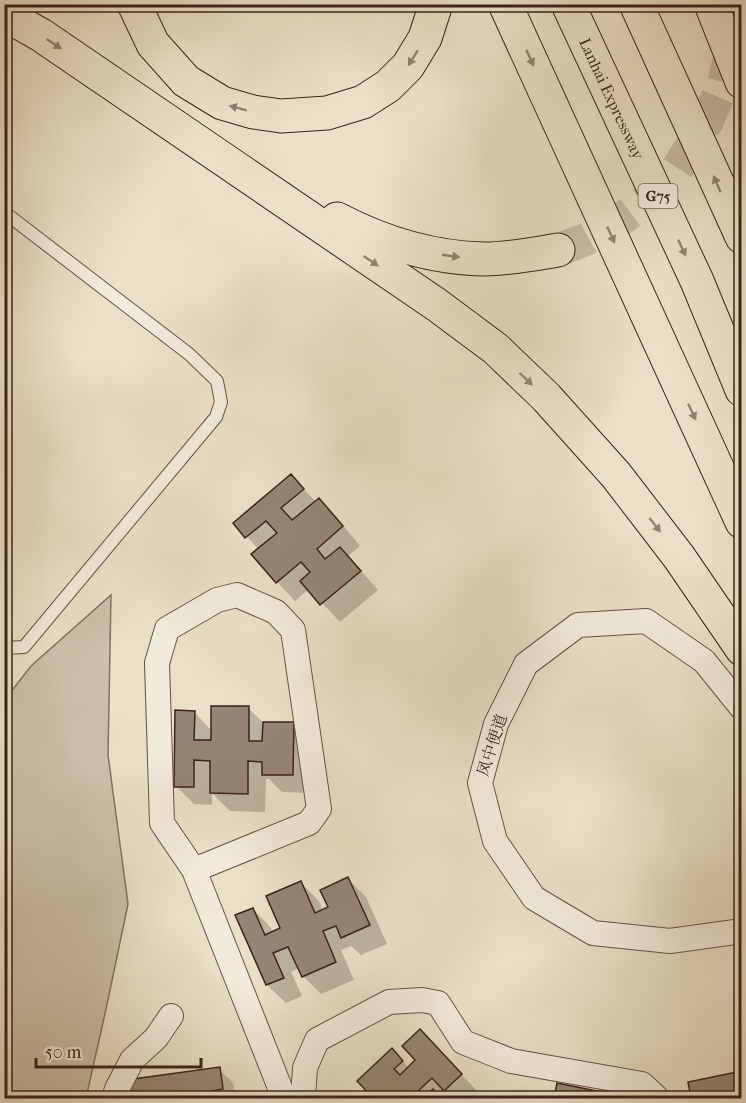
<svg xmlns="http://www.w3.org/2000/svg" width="746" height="1103" viewBox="0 0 746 1103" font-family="'IM FELL French Canon','Noto Serif SC',serif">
	<rect width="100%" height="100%" fill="#e9e0c7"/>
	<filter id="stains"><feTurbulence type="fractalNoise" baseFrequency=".00333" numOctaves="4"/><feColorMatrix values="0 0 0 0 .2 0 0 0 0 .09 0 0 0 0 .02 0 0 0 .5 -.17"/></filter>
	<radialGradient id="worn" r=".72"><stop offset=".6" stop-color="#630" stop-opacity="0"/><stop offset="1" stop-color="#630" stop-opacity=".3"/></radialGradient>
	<path fill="#cbc0aa" stroke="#827262" stroke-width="1.5" d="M111 595 108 755 128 904 106 1009 86 1098H5L4 1007 9 954 4 940 5 693H10L31 666Z"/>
	<g fill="#0003">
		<path d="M291 476 316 502 319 500 337 518 360 546 348 556 378 590 340 622 309 589 295 601 277 582 254 555 259 550 235 523Z"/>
		<path d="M248 708 264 723 293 724 312 742 311 793 282 792 269 779H266L265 812 230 811 212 793V805L194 804 176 786 194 712 212 731Z"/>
		<path d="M348 879 366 897 387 944 361 955 351 946 341 950 354 980 321 994 303 976 299 968 291 972 302 996 286 1003 267 985 237 916 253 909 271 928 273 933 282 929 301 883 319 901 323 911 330 908Z"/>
		<path d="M392 1050 409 1068 438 1050 479 1093 474 1098H454L451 1096 448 1098H375L359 1081Z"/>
		<path d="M219 1069 233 1083 236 1098H131L128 1082Z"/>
		<path d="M742 1073V1098H693L690 1083Z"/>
		<path d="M558 1085 617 1096 619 1098H555Z"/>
		<path d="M352 1094 357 1098H347Z"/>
	</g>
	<g fill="#958574" stroke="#3a231b" stroke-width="1.5">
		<path d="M291 474 304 489 281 508 292 520 319 498 343 526 317 549 325 559 340 547 361 571 320 605 300 581 310 572 301 562 276 583 251 554 277 533 266 521 245 538 233 523Z"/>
		<path d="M211 706H249V741H262L263 722H294L293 775H262V762L248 761V794L210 793V761L194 760V787H174L175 710 195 711 194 740H211Z"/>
		<path d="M348 877 370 925 341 938 336 926 323 931 336 962 302 977 288 947 273 953 284 978 266 985 235 915 253 908 265 935 280 928 266 896 301 881 315 913 328 907 320 890Z"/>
		<path d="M420 1029 462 1074 444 1091 432 1078 416 1093 422 1098H373L357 1081 392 1048 403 1061 394 1069 400 1075 415 1060 402 1046Z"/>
		<path d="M220 1067 223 1089 211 1091 213 1098H129L126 1080Z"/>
		<path d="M742 1071V1098H691L688 1082Z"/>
		<path d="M557 1083 617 1095V1098H554Z"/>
		<path d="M433 1089 442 1098H423Z"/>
	</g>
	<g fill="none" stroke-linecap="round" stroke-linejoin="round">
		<path stroke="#c6baa5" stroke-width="33" stroke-dasharray="33 16" stroke-linecap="butt" d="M558 250 587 239 619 221 644 202 675 172 707 122 724 82 735 34 739 4"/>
		<defs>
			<path id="service" d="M4 212 189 354 217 381 221 402 216 417 24 647 4 648"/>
			<g id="minor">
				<path d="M742 708 704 661 646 621 578 625 526 664 496 724 480 783 495 841 534 898 593 933 670 941 742 931"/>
				<path d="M194 870 309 823 319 809 293 630 276 612 237 595 217 600 167 629 157 663 162 823 194 870 284 1098"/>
				<path d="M114 1098 117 1089 132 1060 156 1038 171 1016"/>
				<path d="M303 1098 305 1068 317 1040 389 1002 422 1000 438 1003 463 1042 511 1061 642 1084 655 1096 656 1098"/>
			</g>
			<g id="motorway">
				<path d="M134 4 153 44 186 81 222 103 253 112 281 116 327 113 363 102 388 86 408 66 425 38 436 4"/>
				<path d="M505 4 742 522"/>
				<path id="s1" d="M568 4 697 281 742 390"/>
				<path d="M636 4 742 237"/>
				<path d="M711 4 742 82"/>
				<path d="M4 14 41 35 437 305 496 349 546 397 616 475 679 557 742 649"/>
				<path d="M337 219C383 243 433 258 484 259 509 259 534 254 558 250"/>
			</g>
		</defs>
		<use href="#service" stroke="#665246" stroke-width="14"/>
		<use href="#minor" stroke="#665246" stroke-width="26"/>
		<use href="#motorway" stroke="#3a231b" stroke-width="35"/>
		<use href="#service" stroke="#f1ebdb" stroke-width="12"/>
		<use href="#minor" stroke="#f1ebdb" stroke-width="24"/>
		<use href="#motorway" stroke="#e9e0c7" stroke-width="33"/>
	</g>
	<defs><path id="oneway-solid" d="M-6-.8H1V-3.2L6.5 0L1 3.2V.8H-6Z" transform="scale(1.5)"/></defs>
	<g fill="#928271">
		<use href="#oneway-solid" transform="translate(54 44) rotate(34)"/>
		<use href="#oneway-solid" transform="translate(413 58) rotate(122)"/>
		<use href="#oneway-solid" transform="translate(530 58) rotate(65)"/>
		<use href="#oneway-solid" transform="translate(238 108) rotate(-165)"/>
		<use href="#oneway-solid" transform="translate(717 184) rotate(-114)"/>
		<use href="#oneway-solid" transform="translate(611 235) rotate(65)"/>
		<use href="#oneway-solid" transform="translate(682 248) rotate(65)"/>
		<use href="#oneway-solid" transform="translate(451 256) rotate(8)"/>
		<use href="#oneway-solid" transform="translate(371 261) rotate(34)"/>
		<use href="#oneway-solid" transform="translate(526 379) rotate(44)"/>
		<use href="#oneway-solid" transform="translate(692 412) rotate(65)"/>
		<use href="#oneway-solid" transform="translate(655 525) rotate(52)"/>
	</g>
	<g text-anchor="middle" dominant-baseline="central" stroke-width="4.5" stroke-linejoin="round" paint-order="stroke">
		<rect fill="#f1ebdb" stroke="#715f55" stroke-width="1.5" x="638.5" y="184" width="39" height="24" rx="4.5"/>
		<g font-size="15" font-weight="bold" fill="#3a231b">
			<text x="658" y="196">G75</text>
		</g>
		<g font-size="16" fill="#3a231b" stroke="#f1ebdb">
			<text stroke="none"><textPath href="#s1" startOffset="104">Lanhai Expressway</textPath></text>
			<text transform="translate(492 745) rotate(-72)">凤中便道</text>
		</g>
	</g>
	<rect width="746" height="1103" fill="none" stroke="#e9e0c7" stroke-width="24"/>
	<rect x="6" y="6" width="734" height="1091" fill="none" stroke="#3a231b" stroke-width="3"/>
	<rect x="12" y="12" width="722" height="1079" fill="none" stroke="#3a231b" stroke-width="1.5"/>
	<path d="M36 1058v9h165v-9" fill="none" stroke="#3a231b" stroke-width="3"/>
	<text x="45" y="1058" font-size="18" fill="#3a231b" stroke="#f1ebdb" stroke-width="4.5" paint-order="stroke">50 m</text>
	<rect width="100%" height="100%" filter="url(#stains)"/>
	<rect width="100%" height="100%" fill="url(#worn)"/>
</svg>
